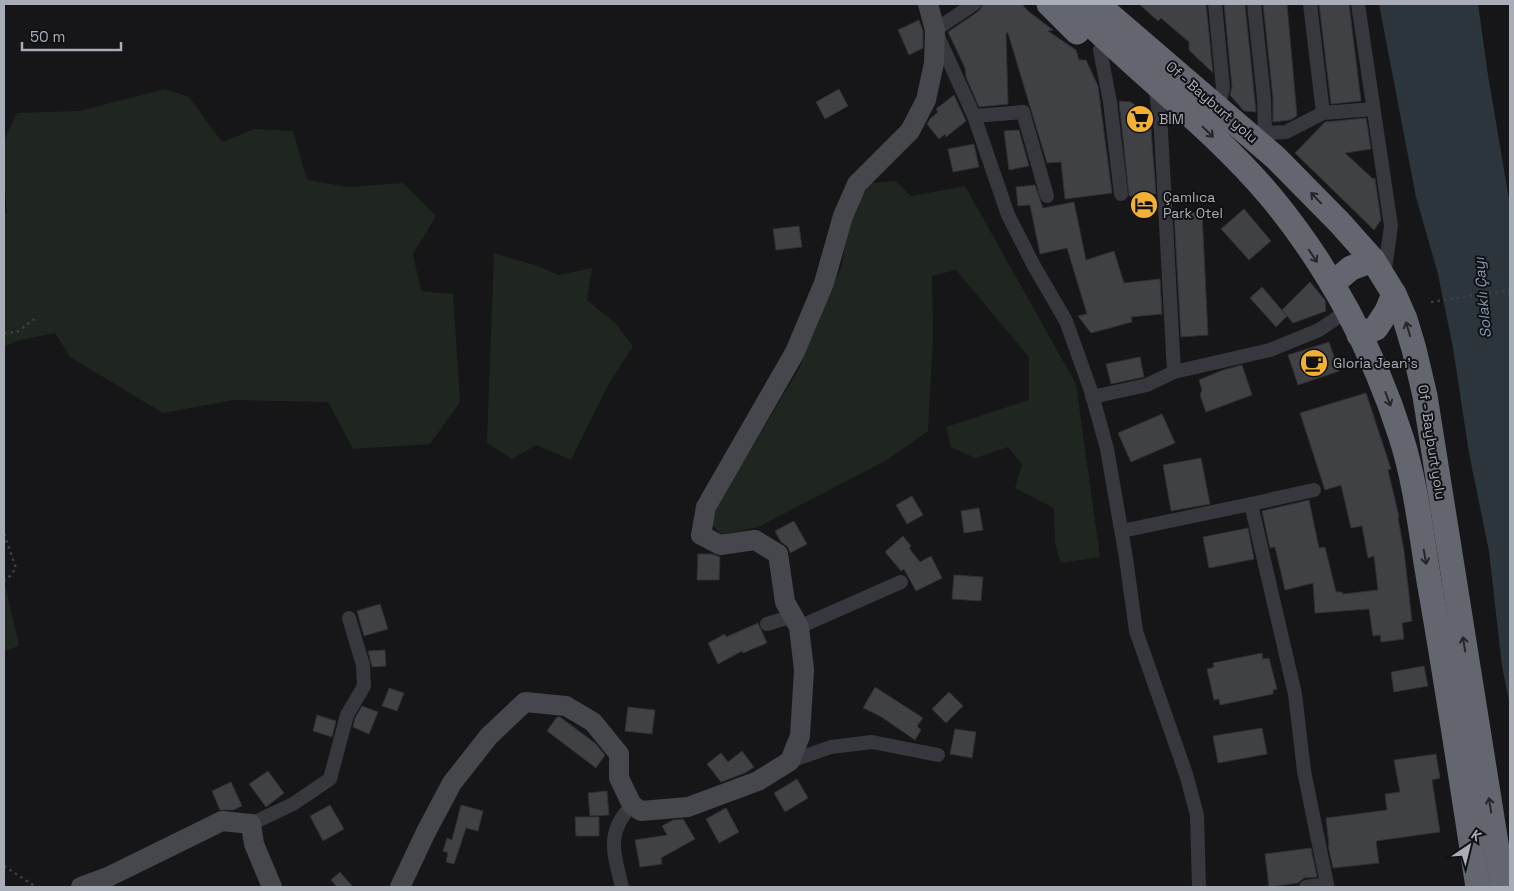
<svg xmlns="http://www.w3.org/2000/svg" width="1514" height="891" viewBox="0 0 1514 891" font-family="'Space Grotesk',sans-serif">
	<rect width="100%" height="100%" fill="#161618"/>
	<g fill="#1e261f">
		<path d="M165 89 189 97 222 142 255 129 293 131 307 180 349 187 403 183 436 216 413 254 421 291 453 294 460 402 430 444 353 449 328 402 234 400 163 413 70 357 55 333 16 341 4 347V213H7L4 176V141L17 113 79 111Z"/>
		<path d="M895 181 911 196 965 186 1076 384 1100 557 1061 563 1055 543 1054 508 1015 488 1022 464 1008 447 975 458 951 447 946 427 1029 400V357L956 270 932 276 933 335 928 431 885 461 758 527 722 535 711 524 719 502 799 369 842 265 850 213 871 183Z"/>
		<path d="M494 253 537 266 559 275 592 268 587 300 615 323 633 346 607 387 571 460 536 445 512 459 487 443Z"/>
		<path d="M4 580 19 646 4 651Z"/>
	</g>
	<path fill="#2c353c" d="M1379 4H1478L1488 75 1510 205V706L1502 666 1489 551 1469 453 1453 348 1438 274 1416 197Z"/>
	<g fill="#404145" stroke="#303034">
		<path d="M983 4H1022L1028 11 1053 30 1048 31 1076 50 1079 60H1086L1098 86 1112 193 1065 199 1061 162 1047 163 1008 33H1006L1008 104 979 107 966 77 965 68 948 32 979 11Z"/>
		<path d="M1139 4H1206L1213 73 1189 50V42L1161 18 1158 21Z"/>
		<path d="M1224 4H1245L1256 112 1244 111 1230 95 1232 87Z"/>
		<path d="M1263 4H1287L1297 116 1290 120 1273 122V98Z"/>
		<path d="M1319 4H1349L1361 101 1331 104Z"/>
		<path d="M919 20 923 31V48L909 55 898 30Z"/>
		<path d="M839 89 848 106 825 119 816 102Z"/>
		<path d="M954 95 966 121 946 137 945 134 939 139 927 124 930 119 938 112 936 109Z"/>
		<path d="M1119 101 1131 102 1150 117 1156 194H1153L1155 213 1135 215 1134 196H1129Z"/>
		<path d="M1366 118 1371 149 1345 153 1373 179 1375 178 1381 220 1374 230 1295 153 1325 122Z"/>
		<path d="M1019 130 1029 166 1009 170 1004 131Z"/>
		<path d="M974 144 979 167 953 172 948 149Z"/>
		<path d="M1035 185 1043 208 1074 202 1086 260 1114 251 1124 283 1160 279 1162 314 1131 317 1132 322 1091 333 1078 316 1087 314 1067 248 1040 254 1030 205 1018 206 1016 187Z"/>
		<path d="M1244 209 1271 241 1249 260 1221 229Z"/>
		<path d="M1202 212 1208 335 1181 337 1174 214Z"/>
		<path d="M799 226 802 247 776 250 773 229Z"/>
		<path d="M1310 282 1325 300 1326 311 1293 323 1282 310Z"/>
		<path d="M1262 287 1287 316 1276 327 1250 298Z"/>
		<path d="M1329 342 1339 371 1298 385 1288 355Z"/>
		<path d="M1140 357 1144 377 1111 384 1106 364Z"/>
		<path d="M1242 365 1252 395 1206 412 1200 395 1202 390 1199 380 1223 370Z"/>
		<path d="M1366 393 1391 469 1388 470 1399 517 1398 518 1404 551 1412 621 1402 623 1404 639 1381 642 1380 635 1373 636 1369 609 1315 613 1313 583 1285 590 1275 547 1270 548 1262 511 1309 500 1319 548 1325 547 1336 592H1342L1343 594 1378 590 1374 556 1368 558 1362 526 1351 528 1341 485 1325 490 1300 413Z"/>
		<path d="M1162 414 1175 443 1131 462 1118 433Z"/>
		<path d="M1201 458 1210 504 1171 511 1163 465Z"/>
		<path d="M912 496 923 515 907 524 896 505Z"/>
		<path d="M979 508 983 530 964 533 961 511Z"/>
		<path d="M794 521 807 544 790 553 788 547 781 542 775 531Z"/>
		<path d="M1248 528 1254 559 1209 568 1203 537Z"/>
		<path d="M903 536 911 546 909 548 920 562 931 556 942 578 916 591 904 569 901 571 885 552Z"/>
		<path d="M698 554H712L720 557 719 580H697Z"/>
		<path d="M954 575 983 577 981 601 952 599Z"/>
		<path d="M380 604 388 629 364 636 357 611Z"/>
		<path d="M758 623 767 643 743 653 742 651 718 664 708 643 725 634 726 637Z"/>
		<path d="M385 650 386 666 372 667 368 651Z"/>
		<path d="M1262 653 1263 659 1269 658 1277 689 1273 690V694L1220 705 1219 699 1214 700 1207 669 1214 667 1213 663Z"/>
		<path d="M1424 666 1428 686 1394 692 1391 672Z"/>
		<path d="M875 687 923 718 917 726 921 730 915 740 880 716 863 708Z"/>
		<path d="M389 688 404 693 397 711 382 706Z"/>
		<path d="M949 692 963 706 946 723 932 709Z"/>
		<path d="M362 706 378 712 369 734 353 727 355 718Z"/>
		<path d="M628 707 655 710 652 734 625 731Z"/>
		<path d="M317 715 336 721 332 737 313 731Z"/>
		<path d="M557 717H560L595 743 605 755 596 768 547 731Z"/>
		<path d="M1262 728 1267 754 1218 763 1213 736Z"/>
		<path d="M955 729 976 732 972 758 950 754Z"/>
		<path d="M742 751 754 767 745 773 721 782 707 764 721 753 728 762Z"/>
		<path d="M1436 754 1440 778 1432 780 1440 832 1376 841 1379 863 1333 868 1328 845H1329L1326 818 1387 810 1385 794 1400 792 1394 760Z"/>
		<path d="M268 771 284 793 266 807 249 784Z"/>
		<path d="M797 779 808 798 785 812 774 793Z"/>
		<path d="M231 782 242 806 233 810H220L212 791Z"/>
		<path d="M607 791 609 815 590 816 588 793Z"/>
		<path d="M330 805 344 829 323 841 310 816Z"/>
		<path d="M461 805 483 811 478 831 466 828 454 864 446 862 448 853 443 851 447 838 452 840Z"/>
		<path d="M726 808 739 832 719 843 706 819Z"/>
		<path d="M575 817H599V836H576Z"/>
		<path d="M683 819 695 839 661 858 662 864 640 867 635 840 667 835 662 826 673 820Z"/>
		<path d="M1311 848 1317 877 1304 878 1298 883 1269 887 1265 854Z"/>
		<path d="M340 872 353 887H337L331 880Z"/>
	</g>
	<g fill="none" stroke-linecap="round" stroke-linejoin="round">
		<g stroke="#3d3f44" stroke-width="2.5" stroke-dasharray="2.5 4" stroke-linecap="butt">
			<path d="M1431 302 1510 290"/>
			<path d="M4 333 17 332 36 318"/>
			<path d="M4 534 16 568 10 576 4 581"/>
			<path d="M4 866 36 887"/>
		</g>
		<g stroke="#37383d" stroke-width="14">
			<path d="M974 4 935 30 974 116 1008 215 1034 266 1066 321 1091 391 1107 449 1126 558 1136 631 1186 774 1197 815 1199 887"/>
			<path d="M1215 4 1223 88 1218 109"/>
			<path d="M1254 4 1264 99 1265 133 1260 139"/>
			<path d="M1358 4 1391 226 1384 276"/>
			<path d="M1100 50 1110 102 1121 194"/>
			<path d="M1156 91 1161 131 1174 372"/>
			<path d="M1323 113 1373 109"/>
			<path d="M974 116 1023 112 1047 196"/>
			<path d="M1265 133 1286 132 1323 113 1310 4"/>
			<path d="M1092 397 1147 385 1174 372 1270 350 1319 330 1347 311"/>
			<path d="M1251 504 1314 490"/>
			<path d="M1122 531 1251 504 1295 694 1304 771 1327 884 1306 887"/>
			<path d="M767 624 793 616"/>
			<path d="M799 627 901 582"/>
			<path d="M790 761 831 747 872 742 938 755"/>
			<path d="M251 824 293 804 330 779 347 715 364 686 363 665 349 618"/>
			<path d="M622 887C614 853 605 834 632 805"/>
		</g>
		<g stroke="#45474d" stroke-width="20">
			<path d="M81 887 108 877 222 821 251 824 254 844 272 887"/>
			<path d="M400 887 426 832 452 783 489 736 525 702 566 706 593 722 619 754V778L632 805 641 811 688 807 758 781 790 761 800 736 804 670 799 627 785 602 778 554 755 540 720 545 701 535 706 507 795 352 824 283 843 216 857 184 910 131 926 100 934 63 935 30 928 4"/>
		</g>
		<g stroke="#63666e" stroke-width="25">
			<path d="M1049 4 1077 32"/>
			<path d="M1070 4C1135 70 1211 126 1271 197 1329 267 1374 351 1401 437 1416 483 1421 534 1429 581 1447 683 1462 785 1478 887"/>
			<path d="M1097 4 1276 158 1340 223 1373 260 1394 294 1405 319 1414 349 1425 396 1503 887"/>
			<path d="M1332 284 1351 268 1373 260"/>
			<path d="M1359 335 1376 328 1387 311 1394 294"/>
		</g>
	</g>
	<defs><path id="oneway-shaft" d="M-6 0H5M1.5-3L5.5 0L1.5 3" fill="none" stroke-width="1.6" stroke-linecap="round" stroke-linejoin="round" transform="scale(1.25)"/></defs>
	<g stroke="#26262a">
		<use href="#oneway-shaft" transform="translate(1208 132) rotate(44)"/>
		<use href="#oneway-shaft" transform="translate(1316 198) rotate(-134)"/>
		<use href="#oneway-shaft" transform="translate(1313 256) rotate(56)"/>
		<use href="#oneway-shaft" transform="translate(1408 329) rotate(-107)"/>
		<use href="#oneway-shaft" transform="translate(1388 399) rotate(69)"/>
		<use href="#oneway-shaft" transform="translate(1425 557) rotate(80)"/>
		<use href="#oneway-shaft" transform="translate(1464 644) rotate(-99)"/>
		<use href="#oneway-shaft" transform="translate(1490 805) rotate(-99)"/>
	</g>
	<defs>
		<symbol id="supermarket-disc" viewBox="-11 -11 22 22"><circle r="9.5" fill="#f2b134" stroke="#111113"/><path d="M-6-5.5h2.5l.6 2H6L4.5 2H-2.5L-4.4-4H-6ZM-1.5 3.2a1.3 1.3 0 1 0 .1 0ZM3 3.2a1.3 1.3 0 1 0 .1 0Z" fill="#111"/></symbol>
		<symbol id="hotel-disc" viewBox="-11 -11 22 22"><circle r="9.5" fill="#f2b134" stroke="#111113"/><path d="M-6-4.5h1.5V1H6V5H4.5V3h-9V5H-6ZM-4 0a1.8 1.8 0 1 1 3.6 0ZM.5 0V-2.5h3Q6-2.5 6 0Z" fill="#111"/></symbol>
		<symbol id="cafe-disc" viewBox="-11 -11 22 22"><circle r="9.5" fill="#f2b134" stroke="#111113"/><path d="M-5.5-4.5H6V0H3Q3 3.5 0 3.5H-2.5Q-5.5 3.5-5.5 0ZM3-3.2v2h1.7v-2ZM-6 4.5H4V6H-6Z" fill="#111"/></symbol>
	</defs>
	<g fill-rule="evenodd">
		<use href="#supermarket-disc" x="1124" y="103" width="32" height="32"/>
		<use href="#hotel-disc" x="1128" y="189" width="32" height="32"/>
		<use href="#cafe-disc" x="1298" y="347" width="32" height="32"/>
	</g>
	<g text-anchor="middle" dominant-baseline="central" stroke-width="4" stroke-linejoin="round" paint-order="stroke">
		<g font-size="14" fill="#a8adb8" stroke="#111113">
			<text transform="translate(1212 102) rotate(41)">Of - Bayburt yolu</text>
			<text transform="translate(1432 442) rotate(81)">Of - Bayburt yolu</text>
		</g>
		<g font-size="14" fill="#a8adb8" stroke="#111113" text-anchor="start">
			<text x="1159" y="119">BİM</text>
			<text x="1163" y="197">Çamlıca<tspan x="1163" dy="16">Park Otel</tspan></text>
			<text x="1333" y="363">Gloria Jean's</text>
		</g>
		<g font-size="15" font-style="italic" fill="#7f9bb3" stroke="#111113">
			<text transform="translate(1482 298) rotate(-95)">Solaklı Çayı</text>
		</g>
	</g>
	<rect width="1514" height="891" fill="none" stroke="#a8adb8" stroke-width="10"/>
	<g transform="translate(1469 846) rotate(35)" stroke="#111113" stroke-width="4" paint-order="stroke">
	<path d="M0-4L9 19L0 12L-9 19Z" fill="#a8adb8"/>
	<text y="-8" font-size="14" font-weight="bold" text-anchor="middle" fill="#a8adb8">K</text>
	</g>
	<path d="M22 42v8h99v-8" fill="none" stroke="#a8adb8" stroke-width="2.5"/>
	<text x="30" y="42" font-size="15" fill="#a8adb8" stroke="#111113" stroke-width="4" paint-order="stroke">50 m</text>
</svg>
